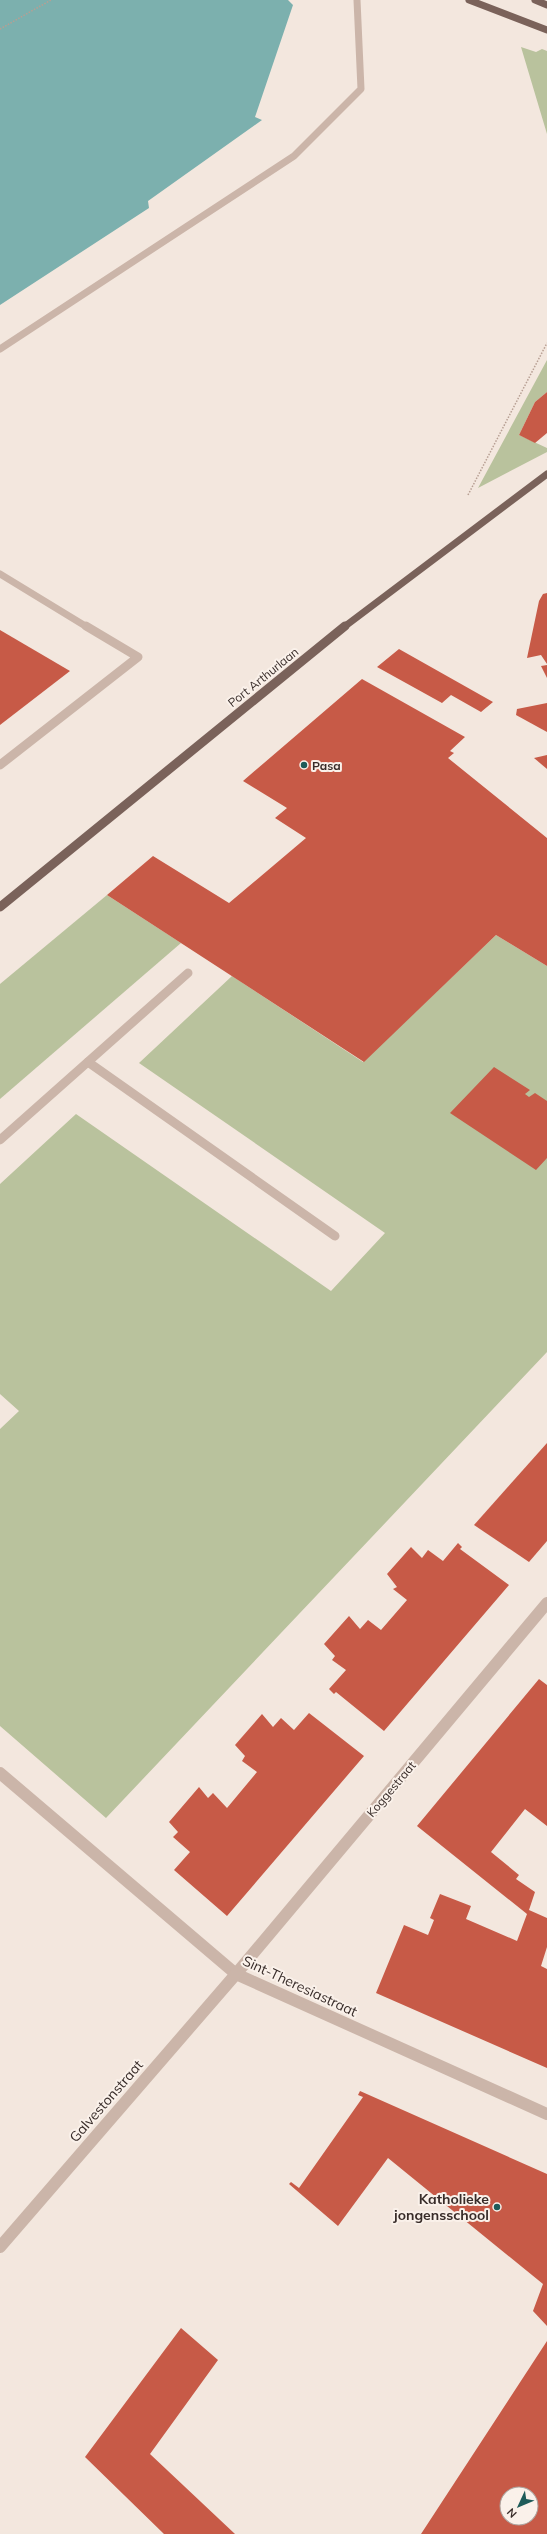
<svg xmlns="http://www.w3.org/2000/svg" width="547" height="2534" viewBox="0 0 547 2534" font-family="Mulish,sans-serif">
	<rect width="100%" height="100%" fill="#f3e7de"/>
	<g fill="#b9c29d">
		<path d="M521 47 536 52 542 49 547 51V134Z"/>
		<path d="M547 360V392L535 402 519 435 547 448V452L478 488Z"/>
		<path d="M107 895 181 943 0 1099V984Z"/>
		<path d="M496 935 547 966V1352L106 1818 0 1726V1429L19 1411 0 1394V1184L76 1114 331 1291 385 1233 139 1063 232 976 363 1062Z"/>
	</g>
	<path fill="#7cb0ae" d="M0 0H288L293 5 255 117 262 120 148 201 149 208 0 305Z"/>
	<g fill="#c75a47" fill-rule="evenodd">
		<path d="M547 392V433L535 443 519 435 535 402Z"/>
		<path d="M547 593V664L541 655 527 658 539 601 543 594Z"/>
		<path d="M0 630 70 671 0 725Z"/>
		<path d="M399 649 493 702 481 712 451 695 442 703 377 667Z"/>
		<path d="M547 665V678L541 666Z"/>
		<path d="M362 679 465 737 450 751 454 753 448 758 547 838V966L496 935 364 1062 107 895 153 856 229 903 306 838 275 818 287 808 243 781Z"/>
		<path d="M547 703V732L516 715 517 709Z"/>
		<path d="M547 755V769L534 758Z"/>
		<path d="M494 1067 530 1090 525 1094 529 1097 535 1093 547 1101V1158L536 1170 450 1113Z"/>
		<path d="M547 1443V1541L529 1562 474 1525Z"/>
		<path d="M458 1543 462 1547 460 1549 509 1585 384 1731 336 1692 334 1694 329 1689 346 1670 332 1660 335 1656 324 1644 349 1616 360 1629 368 1620 381 1630 407 1600 393 1589 397 1587 387 1574 411 1547 422 1558 428 1550 443 1561Z"/>
		<path d="M539 1679 547 1685V1826L525 1809 491 1852 519 1875 516 1879 535 1892 529 1910 547 1918V1947L541 1966 547 1969V2068L376 1993 404 1925 428 1935 434 1920 430 1918 440 1894 471 1906 466 1919 517 1941 527 1914 417 1826Z"/>
		<path d="M309 1713 364 1756 227 1916 174 1870 190 1852 173 1837 178 1832 169 1822 199 1787 208 1798 213 1793 227 1808 257 1772 242 1761 245 1756 235 1745 262 1714 273 1727 281 1718 294 1730Z"/>
		<path d="M360 2091 547 2174V2326L533 2311 543 2284 388 2158 338 2226 289 2184 291 2182 299 2188 363 2097 358 2095Z"/>
		<path d="M181 2328 218 2360 150 2454 235 2534H164L85 2457Z"/>
		<path d="M547 2341V2534H421ZM507 2494H531V2518H507Z"/>
	</g>
	<g fill="none" stroke-linecap="round" stroke-linejoin="round">
		<g stroke="#b79f93" stroke-width="1.5" stroke-dasharray="1.5 1.5" stroke-linecap="butt">
			<path d="M0 29 51 0"/>
			<path d="M468 495 547 343"/>
		</g>
		<g stroke="#cbb5a9" stroke-width="7">
			<path d="M0 349 294 156 361 89 357 0"/>
			<path d="M0 574 87 627"/>
		</g>
		<g stroke="#cbb5a9" stroke-width="9">
			<path d="M0 765 138 657 86 626"/>
			<path d="M88 1062 335 1236"/>
			<path d="M0 1140 188 973"/>
		</g>
		<g stroke="#cbb5a9" stroke-width="12">
			<path d="M0 1773 236 1974 547 2114"/>
			<path d="M0 2247 236 1974 547 1603"/>
		</g>
		<g stroke="#7a625a" stroke-width="7">
			<path d="M469 0 547 30"/>
			<path d="M535 0 547 5"/>
			<path d="M344 627 547 474"/>
		</g>
		<path stroke="#7a625a" stroke-width="9" d="M0 907 345 626"/>
	</g>
	<g fill="#1e5b59" stroke="#faf1ea" stroke-width="1.5">
		<circle cx="304" cy="765" r="4"/>
		<circle cx="497" cy="2207" r="4"/>
	</g>
	<g text-anchor="middle" dominant-baseline="central" stroke-width="4" stroke-linejoin="round" paint-order="stroke">
		<g font-size="12" fill="#382c29" stroke="#faf1ea">
			<text transform="translate(263 677) rotate(-39)">Port Arthurlaan</text>
			<text transform="translate(391 1789) rotate(-50)">Koggestraat</text>
		</g>
		<g font-size="12" font-weight="bold" fill="#382c29" stroke="#faf1ea" text-anchor="start">
			<text x="312" y="765">Pasa</text>
		</g>
		<g font-size="14" fill="#382c29" stroke="#faf1ea">
			<text transform="translate(300 1986) rotate(25)">Sint-Theresiastraat</text>
			<text transform="translate(106 2101) rotate(-49)">Galvestonstraat</text>
		</g>
		<g font-size="14" font-weight="bold" fill="#382c29" stroke="#faf1ea" text-anchor="end">
			<text x="489" y="2199">Katholieke<tspan x="489" dy="16">jongensschool</tspan></text>
		</g>
	</g>
	<g transform="translate(519 2506) rotate(226)"><circle r="19" fill="#faf1ea" stroke="#aca29d"/>
	<path d="M0-3L7 15L0 10L-7 15Z" fill="#1e5b59"/>
	<text y="-6" font-size="11" font-weight="bold" text-anchor="middle" fill="#382c29">N</text>
	</g>
</svg>
